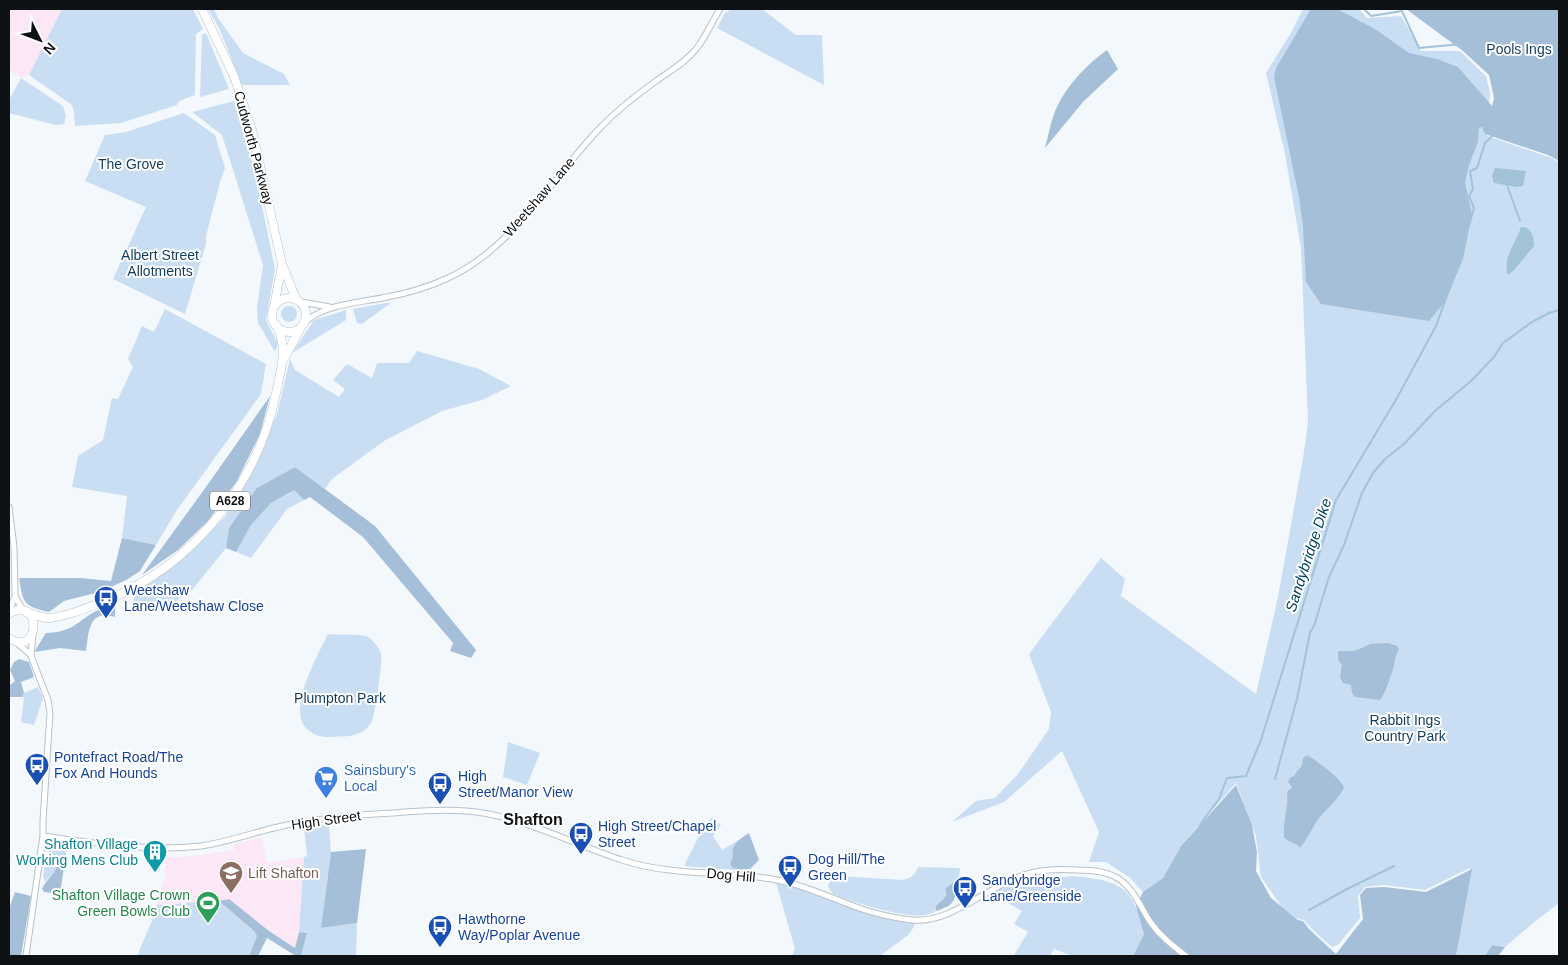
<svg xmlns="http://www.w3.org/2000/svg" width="1568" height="965" font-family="Arial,sans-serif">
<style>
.education{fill:#fbe7f6}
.green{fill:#c9def2}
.forest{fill:#a5bfd8}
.water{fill:#a2c3d7}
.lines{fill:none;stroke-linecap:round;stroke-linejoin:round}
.stream{stroke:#a2c3d7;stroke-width:2}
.minor-casing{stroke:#b9c1c8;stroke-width:7}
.highway-casing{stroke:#b9c1c8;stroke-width:9}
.minor{stroke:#fff;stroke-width:5}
.highway{stroke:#fff;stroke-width:8}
.labels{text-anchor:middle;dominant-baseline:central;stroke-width:4;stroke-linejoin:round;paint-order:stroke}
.shield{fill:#fff;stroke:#57595a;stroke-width:1}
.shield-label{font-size:12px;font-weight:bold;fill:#0f1214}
.park-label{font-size:14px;fill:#123c5e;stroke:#fff}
.street-label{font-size:14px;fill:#0f1214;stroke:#fff}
.transit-label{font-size:14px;fill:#164399;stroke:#fff;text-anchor:start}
.shop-label{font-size:14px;fill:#366cbe;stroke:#fff;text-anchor:start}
.culture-label{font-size:14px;fill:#0d838f;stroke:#fff;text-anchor:end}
.education-label{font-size:14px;fill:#785e54;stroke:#fff;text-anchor:start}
.leisure-label{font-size:14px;fill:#27864d;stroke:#fff;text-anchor:end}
.water-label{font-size:15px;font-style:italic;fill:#01425e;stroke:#fff}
.quarter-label{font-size:16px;font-weight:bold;fill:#0f1214;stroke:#fff}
</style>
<rect width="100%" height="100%" fill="#f3f8fd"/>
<path class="education" d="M9,9H62L29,75L21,78L9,70Z
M262,837L267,863L304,857L301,914L296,948L269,931L229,899L219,901L157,905L162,883L167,880L165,875L166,858L195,856L234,850V844Z"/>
<path class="green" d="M62,9H193L203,29L196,34L195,95L179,101L177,105L121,123L75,126L74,112L72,105L29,75Z
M208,9H214L218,18L243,53L284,74L290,85H242L219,28Z
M732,9H762L796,35H822L824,85L717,28L725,13Z
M1303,9H1359L1367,18L1401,16L1421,51H1460L1486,76L1490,92L1487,136L1549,157L1559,162V903L1533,923L1505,947L1492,945L1485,956H1456L1470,868L1425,890L1384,885L1365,887L1358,896L1360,918L1338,945L1332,947L1316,933L1304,920L1296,918L1281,906L1261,877L1256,836L1236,783L1181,846L1163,878L1143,892L1129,877L1106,862H1089L1099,832L1062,751L1004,802L952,822L976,801L995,798L1018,774L1049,729L1051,712L1029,654L1101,558L1125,579L1121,596L1256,694L1278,597L1304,452L1308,421L1301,248L1285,154L1266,73L1291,33Z
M206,33L229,89L200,97L202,35Z
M21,78L63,106L66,116L64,124L56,125L9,113V100Z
M234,101L255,172L275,269L266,320L278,344L275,352L258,323L257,308L263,265L222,135L192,112Z
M184,113L215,135L225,168L220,182L206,236V244L185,314L113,279L146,207L85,181L105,135L126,132Z
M392,302L362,324L357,323L353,309Z
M281 314a8 8 0 1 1 16 0a8 8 0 1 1-16 0Z
M165,309L266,364L261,394L177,510L156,545L122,538L127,496L72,487L78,456L103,440L112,398L118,399L133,367L128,359L142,326L154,332Z
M346,310V320L292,353L314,320Z
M417,351L479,369L511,386L482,400L442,411L384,441L332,479L325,489L295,467L258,488L229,528L226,548L192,590L183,593L170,611L132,604L137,591L182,559L225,517L254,468L277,414L290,359L295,370L339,397L345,389L333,380L347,364L372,378L377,363H409Z
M294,490L304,500L287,509L251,558L236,552L251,525L271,503Z
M328,634C336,635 361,634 366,636C372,638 379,648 381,653C383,660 375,715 372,721C371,724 367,728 365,730C355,738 340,736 328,737C320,737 313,735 307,729C286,710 318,655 328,634Z
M38,687L43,698L34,725L21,722L24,698L22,697L24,693Z
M508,742L540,753L527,785L503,777Z
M711,818L721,825L713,836L722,850L739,840L733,846L734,859L732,867L736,870L684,866L698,838Z
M329,824L331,852L321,928L357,923L356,956H301L307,933L299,932L304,857L307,856L304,827Z
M52,846L67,847L66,854H64L61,856L54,872L45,882L43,876L49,849Z
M918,867L960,868L958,884L954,882L947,892L944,899L936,906V911C933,912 929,915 925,915C908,919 850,902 834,894C830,892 829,889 828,885L832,879L840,876L902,880C911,878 915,876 918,867Z
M1072,876C1097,879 1125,879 1136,907C1140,916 1142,925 1144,934L1133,956H1072L1054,949L1050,956H1016L1014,955L1028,932L1014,924L1022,911L989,893L1004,885L1037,880Z
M775,879L863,909L915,920L914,927L908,935L880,956H792L795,949Z
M219,901L253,930L257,936L249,956H137L156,911L157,905Z"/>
<path class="forest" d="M1311,9H1337L1375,29L1409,53L1437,59L1458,67L1492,106L1494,98L1489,75L1463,51L1406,9H1559V161L1548,155L1485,134L1482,127L1479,128L1478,142L1469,165L1465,183L1472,214L1463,259L1445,302L1429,321L1321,304L1306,282L1303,227L1299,197L1274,77L1276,68Z
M1107,50L1118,69L1083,102L1045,148C1048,137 1050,125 1054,114C1064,88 1085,66 1107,50Z
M270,396L260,434L237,481L208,521L178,550L142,575L206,487Z
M295,467L375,526L476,650L471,658L450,651L453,643L363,537L310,497L304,500L294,490L271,503L251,525L236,552L226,548L229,528L257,488Z
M122,538L156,545L140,571L128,579L103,591L64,601L49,612C23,606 23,603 19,578H80L111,581Z
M115,604V617C88,609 89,632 86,651L60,648L35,652L36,649L46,633C73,632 75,623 96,611C102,608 109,606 115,604Z
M1387,643L1397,646L1399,650C1395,656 1395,659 1394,666C1392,672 1385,695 1380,700L1355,697L1352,693L1351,685L1343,683L1340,677L1342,665L1338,660V651H1354L1371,644Z
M19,659L29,662L34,677L21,682L24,693L22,697H9V686L15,681L10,670L14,662Z
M1307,755C1317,761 1339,777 1344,787C1339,800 1325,809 1317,821C1311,830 1307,840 1300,848C1297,843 1289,842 1284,838C1283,827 1286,814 1287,803C1288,798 1286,796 1288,790L1291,789L1292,787L1288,782L1290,778L1295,775L1297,771L1302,766L1303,758Z
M1236,785L1252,825L1257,852L1256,871L1271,898L1298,920L1303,921L1309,929L1336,954L1363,919L1360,895L1366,888L1384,887L1426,892L1472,869L1456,956H1133L1144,934L1136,906L1143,892L1163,878L1181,846Z
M749,833L759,860L750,869C743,869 734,872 730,864C734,858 732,854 733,848C735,841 743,837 749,833Z
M366,849L357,923L321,928L331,852Z
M64,854H66L60,894L44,892L42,889C45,882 50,878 54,872C58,866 58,858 64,854Z
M954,882L958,884C954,902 955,905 936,911V906C941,900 949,898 945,889Z
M15,892L31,896L21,956H9V909Z
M229,899L269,931L295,948L299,932L307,933L301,956H296L267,938L258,956H249L257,936L253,930L219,901Z
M1492,945L1505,947L1498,956H1485Z"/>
<path class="water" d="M1495,168L1526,171L1523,186L1517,187L1494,183L1492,176Z
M1521,227C1532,227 1534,237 1534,246L1513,271L1508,275C1502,257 1516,244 1521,227Z"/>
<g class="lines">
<path class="stream" d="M1507,185L1520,221
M1275,779L1297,699L1310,632L1314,626L1329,577L1344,545L1362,493L1373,473L1385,459L1404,444L1435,411L1471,381L1494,357L1503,343L1532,322L1549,313L1559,310
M1309,910L1347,889L1394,866
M1162,915L1173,871L1204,819L1219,799L1227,778L1246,776L1261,740L1336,500L1397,398L1436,326L1457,268L1474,208L1469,196L1473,189L1470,171L1477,168L1485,143L1494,134L1492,127L1505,119L1498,76L1462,44L1419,48L1402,11L1371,16L1364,9
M1137,956L1146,938"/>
<defs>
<path id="minor" d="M301,302L330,307
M305,322C328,303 359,303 387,297C408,293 429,287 448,278C512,249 551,180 598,130C615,112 635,96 656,81C670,71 686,62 697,48C706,36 712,22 720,9
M9,507L14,547L15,596L20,605L24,611
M9,612L15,596
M17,643L31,655
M43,836C95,843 148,852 201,846C227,842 252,833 278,827C315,818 354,815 393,813C416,811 442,809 466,811C521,815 569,843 622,860C670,876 722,871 772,879C802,884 831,898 859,908C876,914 895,918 912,920C949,924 985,889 1018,877C1037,869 1058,869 1078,870C1092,870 1107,871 1119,879C1134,889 1141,908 1151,923C1161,937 1173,946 1186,956
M26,956L43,836V821L50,713L48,700L31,656L33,634"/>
<path id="highway" d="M202,9L234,76L252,130L282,264L296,299
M272 315a17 17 0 1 1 34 0a17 17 0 1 1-34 0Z
M274,306L282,266
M284,359L301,327
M27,613C34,614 42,618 49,618C69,616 89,607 107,600C194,564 258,484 276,393C281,369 288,349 277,326
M9,614C42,593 41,659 9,638"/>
</defs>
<use href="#minor" class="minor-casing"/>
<use href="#highway" class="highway-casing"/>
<use href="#minor" class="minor"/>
<use href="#highway" class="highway"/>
</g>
<defs>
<symbol id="bus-pin" viewBox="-11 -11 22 30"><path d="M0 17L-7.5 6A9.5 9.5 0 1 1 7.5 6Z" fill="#1a4fb4" stroke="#fff"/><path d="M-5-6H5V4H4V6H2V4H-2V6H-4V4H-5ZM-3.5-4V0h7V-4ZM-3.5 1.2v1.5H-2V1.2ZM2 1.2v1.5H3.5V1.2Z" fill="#fff"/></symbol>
<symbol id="supermarket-pin" viewBox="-11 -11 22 30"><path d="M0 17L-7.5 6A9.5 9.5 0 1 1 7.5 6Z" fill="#3f7fe0" stroke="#fff"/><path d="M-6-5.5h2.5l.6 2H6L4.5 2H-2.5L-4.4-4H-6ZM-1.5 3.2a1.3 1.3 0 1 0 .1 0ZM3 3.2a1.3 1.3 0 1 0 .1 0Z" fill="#fff"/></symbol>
<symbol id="building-pin" viewBox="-11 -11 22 30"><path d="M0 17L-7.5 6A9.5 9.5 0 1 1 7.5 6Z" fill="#0f9aa8" stroke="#fff"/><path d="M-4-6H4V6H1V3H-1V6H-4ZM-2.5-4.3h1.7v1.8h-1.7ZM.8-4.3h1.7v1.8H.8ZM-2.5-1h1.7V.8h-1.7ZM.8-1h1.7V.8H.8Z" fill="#fff"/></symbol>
<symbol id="school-pin" viewBox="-11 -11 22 30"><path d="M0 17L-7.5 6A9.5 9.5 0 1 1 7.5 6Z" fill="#8d6e63" stroke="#fff"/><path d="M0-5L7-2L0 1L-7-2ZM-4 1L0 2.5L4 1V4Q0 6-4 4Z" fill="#fff"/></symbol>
<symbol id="stadium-pin" viewBox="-11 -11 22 30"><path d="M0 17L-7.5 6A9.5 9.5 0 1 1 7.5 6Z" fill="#2e9e5b" stroke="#fff"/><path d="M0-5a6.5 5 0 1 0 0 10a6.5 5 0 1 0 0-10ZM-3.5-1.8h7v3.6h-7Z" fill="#fff"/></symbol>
</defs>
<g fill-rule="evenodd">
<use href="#bus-pin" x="92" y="584" width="28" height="38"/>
<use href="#bus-pin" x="23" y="751" width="28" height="38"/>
<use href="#supermarket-pin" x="312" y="764" width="28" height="38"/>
<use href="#bus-pin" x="426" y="770" width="28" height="38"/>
<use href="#bus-pin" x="567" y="820" width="28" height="38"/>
<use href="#building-pin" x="141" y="838" width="28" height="38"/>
<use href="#bus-pin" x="776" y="853" width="28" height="38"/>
<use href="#school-pin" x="217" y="859" width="28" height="38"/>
<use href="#bus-pin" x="951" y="874" width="28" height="38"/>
<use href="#stadium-pin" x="194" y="889" width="28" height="38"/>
<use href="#bus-pin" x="426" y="913" width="28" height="38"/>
</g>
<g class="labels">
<rect class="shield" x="210" y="491.5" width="40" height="19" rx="4"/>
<g class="shield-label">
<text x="230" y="501">A628</text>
</g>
<g class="park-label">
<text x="1519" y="49">Pools Ings</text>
<text x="131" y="164">The Grove</text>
<text x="160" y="255">Albert Street<tspan x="160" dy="16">Allotments</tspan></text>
<text x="340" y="698">Plumpton Park</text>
<text x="1405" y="720">Rabbit Ings<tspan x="1405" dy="16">Country Park</tspan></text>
</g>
<g class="street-label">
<text transform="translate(254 148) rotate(75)">Cudworth Parkway</text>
<text transform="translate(539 197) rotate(-49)">Weetshaw Lane</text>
<text transform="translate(326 820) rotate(-8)">High Street</text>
<text transform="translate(731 875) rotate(5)">Dog Hill</text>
</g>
<g class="transit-label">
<text x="124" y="590">Weetshaw<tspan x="124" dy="16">Lane/Weetshaw Close</tspan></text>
<text x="54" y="757">Pontefract Road/The<tspan x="54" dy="16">Fox And Hounds</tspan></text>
<text x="458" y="776">High<tspan x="458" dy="16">Street/Manor View</tspan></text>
<text x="598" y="826">High Street/Chapel<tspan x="598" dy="16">Street</tspan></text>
<text x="808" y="859">Dog Hill/The<tspan x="808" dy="16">Green</tspan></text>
<text x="982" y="880">Sandybridge<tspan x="982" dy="16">Lane/Greenside</tspan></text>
<text x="458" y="919">Hawthorne<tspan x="458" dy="16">Way/Poplar Avenue</tspan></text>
</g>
<g class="shop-label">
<text x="344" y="770">Sainsbury's<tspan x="344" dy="16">Local</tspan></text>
</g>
<g class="culture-label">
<text x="138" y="844">Shafton Village<tspan x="138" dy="16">Working Mens Club</tspan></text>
</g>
<g class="education-label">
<text x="248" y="873">Lift Shafton</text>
</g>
<g class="leisure-label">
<text x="190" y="895">Shafton Village Crown<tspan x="190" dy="16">Green Bowls Club</tspan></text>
</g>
<g class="water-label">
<text transform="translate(1308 555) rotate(-72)">Sandybridge Dike</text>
</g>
<g class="quarter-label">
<text x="533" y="819">Shafton</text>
</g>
</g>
<rect width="1568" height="965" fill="none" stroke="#0f1214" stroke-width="20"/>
<g transform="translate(40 40) rotate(132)" stroke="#ffffff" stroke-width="4" paint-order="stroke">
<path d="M0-4L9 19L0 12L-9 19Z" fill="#0f1214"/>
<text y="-8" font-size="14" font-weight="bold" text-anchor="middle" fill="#0f1214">N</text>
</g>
</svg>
